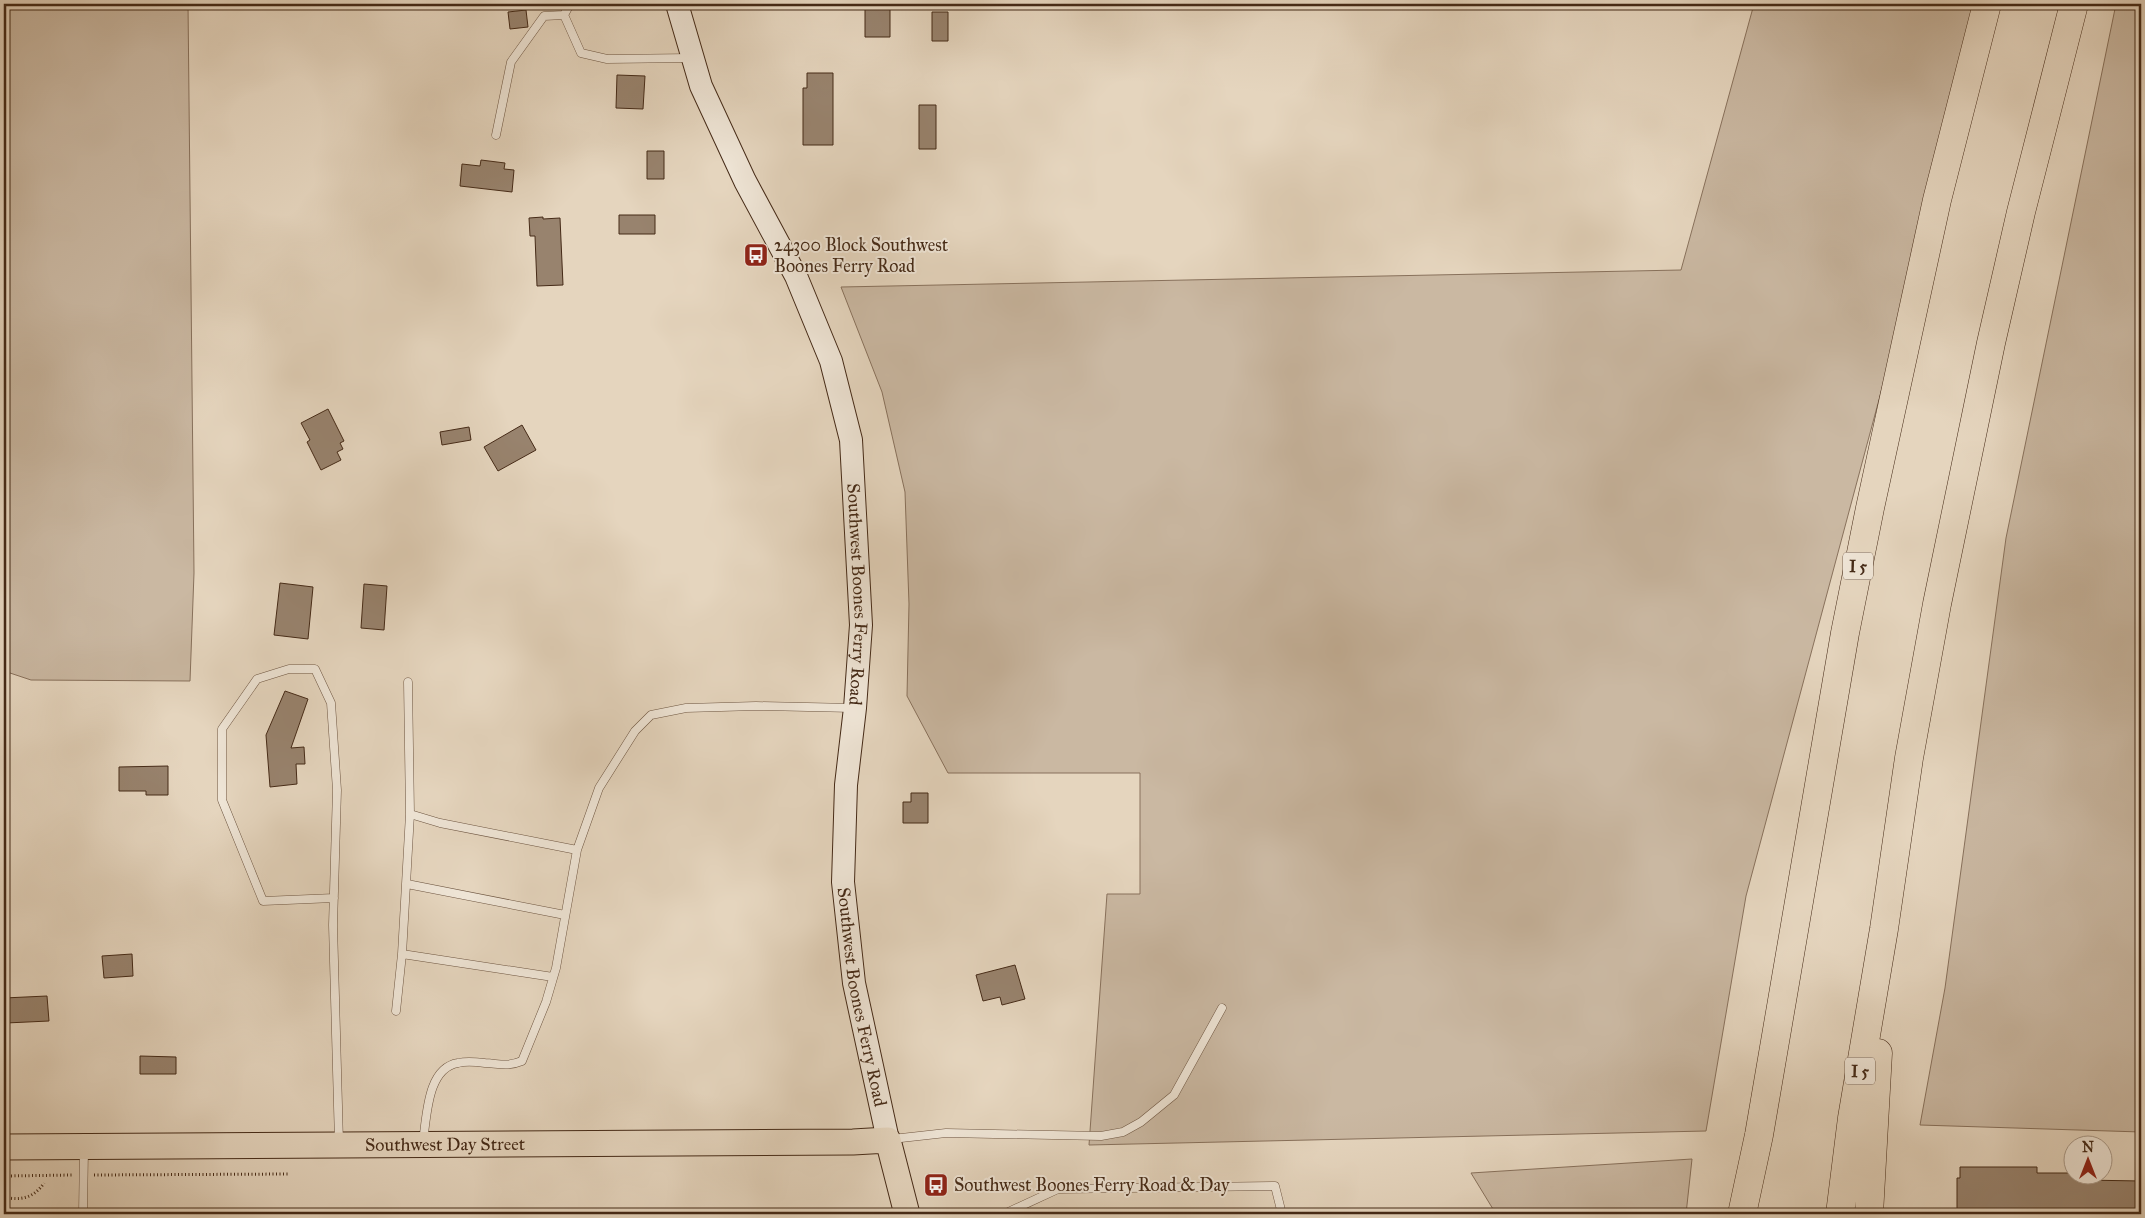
<svg xmlns="http://www.w3.org/2000/svg" width="2145" height="1218" font-family="'IM FELL Great Primer',serif">
<style>
.green{fill:#cab8a2;stroke:#88715c}
.building{fill:#98836e;stroke:#452a17}
.lines{fill:none;stroke-linecap:round;stroke-linejoin:round}
.lane-casing{stroke:#6d5541;stroke-width:9}
.secondary-casing{stroke:#452a17;stroke-width:24}
.primary-casing{stroke:#452a17;stroke-width:27}
.highway-casing{stroke:#452a17;stroke-width:29}
.path{stroke:#452a17;stroke-width:3;stroke-dasharray:1 2.5;stroke-linecap:butt}
.lane{stroke:#eee4d5;stroke-width:8}
.secondary{stroke:#eee4d5;stroke-width:22}
.primary{stroke:#e5d5be;stroke-width:25}
.highway{stroke:#e5d5be;stroke-width:28}
.labels{text-anchor:middle;dominant-baseline:central;stroke-width:4;stroke-linejoin:round;paint-order:stroke}
.shield{fill:#eee4d5;stroke:#786250;stroke-width:1}
.shield-label{font-size:16px;font-weight:bold;fill:#452a17}
.poi-label{font-size:18px;fill:#452a17;stroke:#eee4d5;text-anchor:start}
.street-label{font-size:18px;fill:#452a17;stroke:#eee4d5}
</style>
<rect width="100%" height="100%" fill="#e5d5be"/>
<filter id="stains"><feTurbulence type="fractalNoise" baseFrequency=".004" numOctaves="4"/><feColorMatrix values="0 0 0 0 .2 0 0 0 0 .09 0 0 0 0 .02 0 0 0 .5 -.17"/></filter>
<radialGradient id="worn" r=".72"><stop offset=".6" stop-color="#630" stop-opacity="0"/><stop offset="1" stop-color="#630" stop-opacity=".3"/></radialGradient>
<path class="green" d="M4,4H188L194,573L190,681L31,680L4,671Z
M1754,4H1985L1746,896L1706,1131L1089,1145L1107,894H1140V773H948L907,696L909,604L905,492L882,392L841,287L1681,270Z
M2116,4H2141V1132L1920,1125L1945,988L2006,538Z
M1692,1159L1686,1214H1496L1471,1173Z"/>
<path class="building" d="M865,4H890V37H865Z
M526,10L528,27L510,29L508,12Z
M932,12H948V41H932Z
M807,73H833V145H803V88H807Z
M617,75L645,76L643,109L616,108Z
M919,105H936V149H919Z
M647,151H664V179H647Z
M481,160L505,163L504,169L514,170L512,192L460,186L462,164L480,166Z
M619,215H655V234H619Z
M543,217V219L560,218L563,285L537,286L535,236H530L529,218Z
M328,409L344,441L340,443L343,449L337,452L341,460L321,470L307,442L310,440L301,423Z
M522,425L536,450L498,471L484,447Z
M469,427L471,440L442,445L440,432Z
M280,583L313,587L308,639L274,635Z
M364,584L387,586L384,630L361,628Z
M285,691L308,699L291,748L304,747L305,764H296L297,784L270,787L266,735Z
M168,766V795H146V791H119V767Z
M911,793H928V823H903V802H911Z
M132,954L133,976L104,978L102,956Z
M1015,965L1025,999L1002,1005L1000,997L983,1001L976,975Z
M47,996L49,1021L6,1023L4,998Z
M140,1056L176,1057V1074H140Z
M1960,1167H2037V1173H2072V1176H2083V1180L2141,1181V1214H1957V1178H1960Z"/>
<g class="lines">
<defs>
<path id="lane" d="M570,4L564,15L581,53L607,59L691,58
M496,135L511,62L544,16L564,15
M408,682L410,814L440,823L577,850
M410,814L402,954L553,977
M407,884L565,915
M334,898L263,901L222,800V729L257,679L289,669H315L331,703L337,790L333,925L339,1142
M396,1011L402,954
M892,1139L946,1133L1101,1136L1123,1132L1141,1122L1174,1095L1222,1008
M423,1141C427,1116 427,1068 458,1063C466,1061 477,1062 485,1063C501,1064 507,1067 522,1061L546,1002L556,968L577,850L599,788L635,731L651,715L686,708L756,706L853,708
M83,1214L84,1149
M1004,1214L1058,1189L1275,1186L1282,1214"/>
<g id="secondary">
<path id="s1" d="M677,4L701,86L745,181L796,276L831,361L851,440L861,625L855,708L846,785L843,882L854,983L888,1140"/>
</g>
<g id="primary">
<path id="s2" d="M4,1147L853,1142L888,1140L907,1214"/>
</g>
<path id="highway" d="M1742,1214L1759,1135L1845,633L1870,508L1937,200L1987,4
M1840,1214L1852,1118L1884,929L1909,758L1937,604L1991,343L2021,212L2074,4
M1869,1214L1878,1053"/>
</defs>
<use href="#lane" class="lane-casing"/>
<use href="#secondary" class="secondary-casing"/>
<use href="#primary" class="primary-casing"/>
<use href="#highway" class="highway-casing"/>
<path class="path" d="M94,1175L290,1174
M4,1176L73,1175
M4,1197C20,1201 34,1198 44,1183"/>
<use href="#lane" class="lane"/>
<use href="#secondary" class="secondary"/>
<use href="#primary" class="primary"/>
<use href="#highway" class="highway"/>
</g>
<defs>
<symbol id="bus-square" viewBox="-11 -11 22 22"><rect x="-9" y="-9" width="18" height="18" rx="4" fill="#8f2418" stroke="#eee4d5"/><path d="M-5-6H5V4H4V6H2V4H-2V6H-4V4H-5ZM-3.5-4V0h7V-4ZM-3.5 1.2v1.5H-2V1.2ZM2 1.2v1.5H3.5V1.2Z" fill="#fff"/></symbol>
</defs>
<g fill-rule="evenodd">
<use href="#bus-square" x="742" y="241" width="28" height="28"/>
<use href="#bus-square" x="922" y="1171" width="28" height="28"/>
</g>
<g class="labels">
<g class="shield">
<rect x="1843" y="552.5" width="30" height="27" rx="4"/>
<rect x="1845" y="1057.5" width="30" height="27" rx="4"/>
</g>
<g class="shield-label">
<text x="1858" y="566">I 5</text>
<text x="1860" y="1071">I 5</text>
</g>
<g class="poi-label">
<text x="774" y="245">24300 Block Southwest<tspan x="774" dy="21">Boones Ferry Road</tspan></text>
<text x="954" y="1185">Southwest Boones Ferry Road &amp; Day</text>
</g>
<g class="street-label">
<text stroke="none"><textPath href="#s1" startOffset="626">Southwest Boones Ferry Road</textPath></text>
<text stroke="none"><textPath href="#s1" startOffset="1031">Southwest Boones Ferry Road</textPath></text>
<text stroke="none"><textPath href="#s2" startOffset="441">Southwest Day Street</textPath></text>
</g>
</g>
<rect width="2145" height="1218" fill="none" stroke="#e5d5be" stroke-width="20"/>
<rect x="5" y="5" width="2135" height="1208" fill="none" stroke="#452a17" stroke-width="2.5"/>
<rect x="10" y="10" width="2125" height="1198" fill="none" stroke="#452a17"/>
<g transform="translate(2088 1160)"><circle r="24" fill="#eee4d5" stroke="#aa9a89"/>
<path d="M0-4L9 19L0 12L-9 19Z" fill="#8f2418"/>
<text y="-8" font-size="14" font-weight="bold" text-anchor="middle" fill="#452a17">N</text>
</g>
<rect width="100%" height="100%" filter="url(#stains)"/>
<rect width="100%" height="100%" fill="url(#worn)"/>
</svg>
